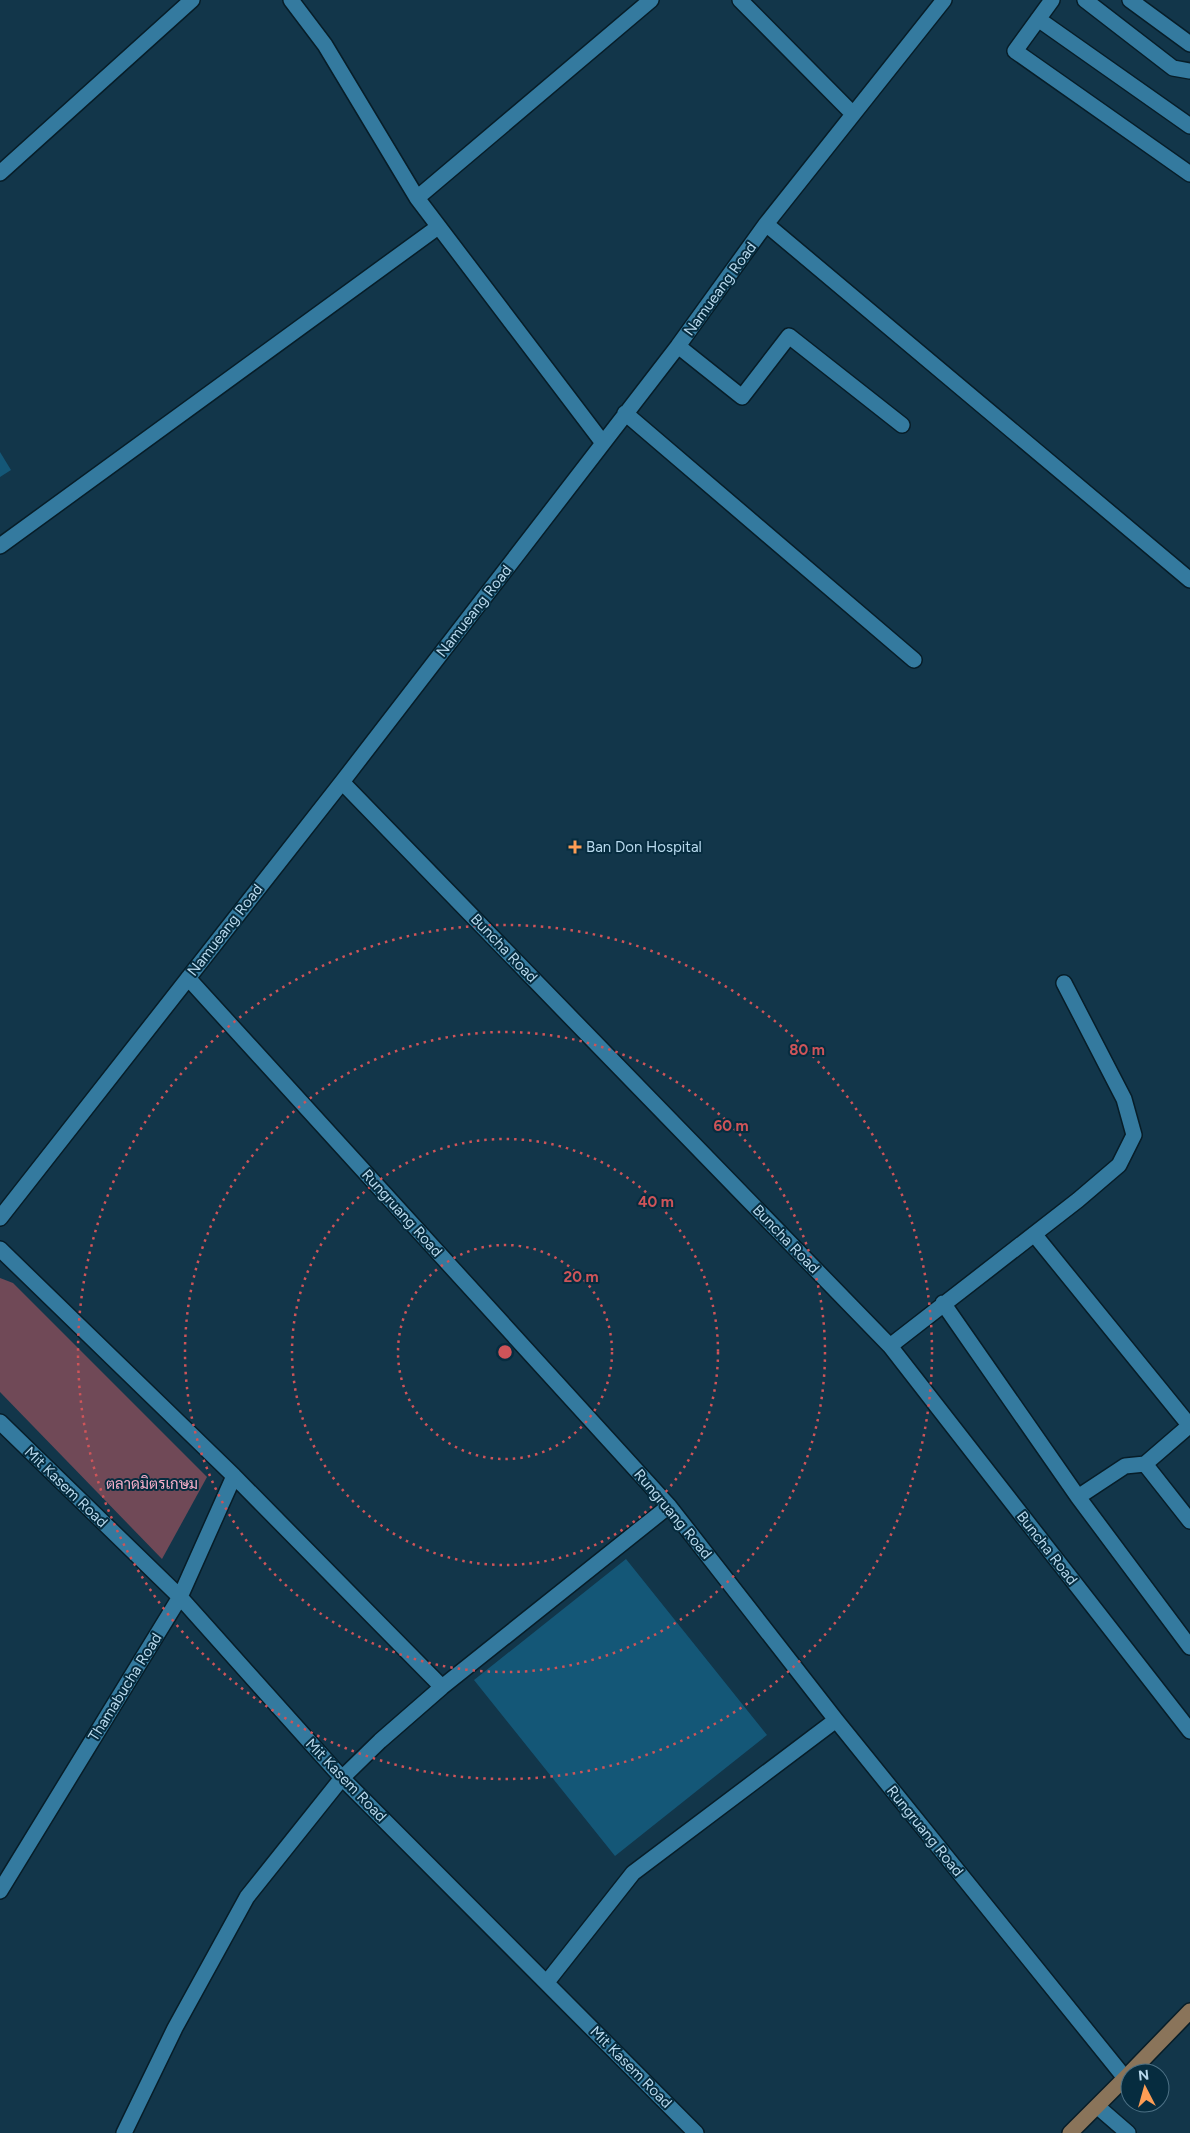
<svg xmlns="http://www.w3.org/2000/svg" width="1190" height="2133" font-family="Figtree,Sarabun,sans-serif">
<style>
.park{fill:#704957}
.building{fill:#145777}
.lines{fill:none;stroke-linecap:round;stroke-linejoin:round}
.minor-casing{stroke:#071d28;stroke-width:18}
.major-casing{stroke:#071d28;stroke-width:18}
.minor{stroke:#347a9f;stroke-width:15}
.major{stroke:#8a745a;stroke-width:15}
.ring{fill:none;stroke:#ce5459;stroke-width:2.5;stroke-dasharray:2.5 5}
.poi-dot{fill:#fd9d55;stroke:#062c3f;stroke-width:2}
.labels{text-anchor:middle;dominant-baseline:central;stroke-width:4;stroke-linejoin:round;paint-order:stroke}
.street-label{font-size:15px;fill:#b8d9ed;stroke:#062c3f}
.poi-label{font-size:15px;fill:#b8d9ed;stroke:#062c3f;text-anchor:start}
.park-label{font-size:15px;fill:#f6aec9;stroke:#062c3f}
.centre{fill:#ce5459;stroke:#062c3f;stroke-width:2.5}
.ring-label{font-size:15px;text-anchor:middle;font-weight:bold;fill:#ce5459;stroke:#062c3f;stroke-width:4;stroke-linejoin:round;paint-order:stroke}
</style>
<rect width="100%" height="100%" fill="#12364a"/>
<path class="park" d="M0,1278L13,1283L207,1477L162,1559L0,1392Z"/>
<path class="building" d="M0,452L11,470L0,477Z
M626,1559L767,1735L615,1856L474,1680Z"/>
<g class="lines">
<defs>
<path id="minor" d="M291,0L325,45L417,198L603,443
M740,0L853,114
M1052,0L1015,51L1190,174
M1085,0L1173,68L1190,71
M1130,0L1190,44
M1038,19L1190,126
M0,173L192,0
M417,198L651,0
M766,224L1190,580
M678,346L742,397L789,336L902,425
M625,413L914,660
M0,546L438,227
M342,782L890,1346L1190,1731
M188,978L669,1506L836,1720L1125,2078
M0,1218L342,782L678,346L766,224L944,0
M1034,1234L1190,1426
M0,1249L234,1476L442,1687
M943,1303L1078,1497L1190,1647
M890,1346L1078,1200L1119,1165L1134,1135L1124,1099L1064,983
M0,1422L180,1597L342,1778L696,2133
M1145,1464L1190,1521
M1078,1497L1125,1466L1145,1464L1189,1426
M0,1891L180,1597L234,1476
M547,1982L633,1873L836,1720
M1098,2107L1128,2133
M124,2133L175,2028L247,1897L342,1778L380,1741L442,1687L669,1506"/>
<path id="major" d="M1130,2073L1190,2011
M1070,2133L1130,2073"/>
</defs>
<use href="#minor" class="minor-casing"/>
<use href="#major" class="major-casing"/>
<use href="#minor" class="minor"/>
<use href="#major" class="major"/>
</g>
<g class="ring">
<circle cx="505" cy="1352" r="107"/>
<circle cx="505" cy="1352" r="213"/>
<circle cx="505" cy="1352" r="320"/>
<circle cx="505" cy="1352" r="427"/>
</g>
<path class="poi-dot" d="M572.5 839.5h5v5h5v5h-5v5h-5v-5h-5v-5h5z"/>
<g class="labels">
<g class="street-label">
<text transform="translate(720 289) rotate(-54)">Namueang Road</text>
<text transform="translate(474 611) rotate(-52)">Namueang Road</text>
<text transform="translate(225 930) rotate(-52)">Namueang Road</text>
<text transform="translate(504 948) rotate(46)">Buncha Road</text>
<text transform="translate(402 1213) rotate(48)">Rungruang Road</text>
<text transform="translate(786 1239) rotate(46)">Buncha Road</text>
<text transform="translate(66 1487) rotate(44)">Mit Kasem Road</text>
<text transform="translate(673 1514) rotate(50)">Rungruang Road</text>
<text transform="translate(1047 1548) rotate(52)">Buncha Road</text>
<text transform="translate(125 1687) rotate(-58)">Thamabucha Road</text>
<text transform="translate(346 1780) rotate(46)">Mit Kasem Road</text>
<text transform="translate(925 1831) rotate(51)">Rungruang Road</text>
<text transform="translate(631 2067) rotate(45)">Mit Kasem Road</text>
</g>
<g class="poi-label">
<text x="586" y="847">Ban Don Hospital</text>
</g>
<g class="park-label">
<text x="152" y="1484">ตลาดมิตรเกษม</text>
</g>
</g>
<circle cx="505" cy="1352" r="8" class="centre"/>
<g class="ring-label">
<text x="807" y="1055">80 m</text>
<text x="731" y="1131">60 m</text>
<text x="656" y="1207">40 m</text>
<text x="581" y="1282">20 m</text>
</g>
<g transform="translate(1145 2088) rotate(354)"><circle r="24" fill="#062c3f" stroke="#4d7185"/>
<path d="M0-4L9 19L0 12L-9 19Z" fill="#fd9d55"/>
<text y="-8" font-size="14" font-weight="bold" text-anchor="middle" fill="#b8d9ed">N</text>
</g>
</svg>
